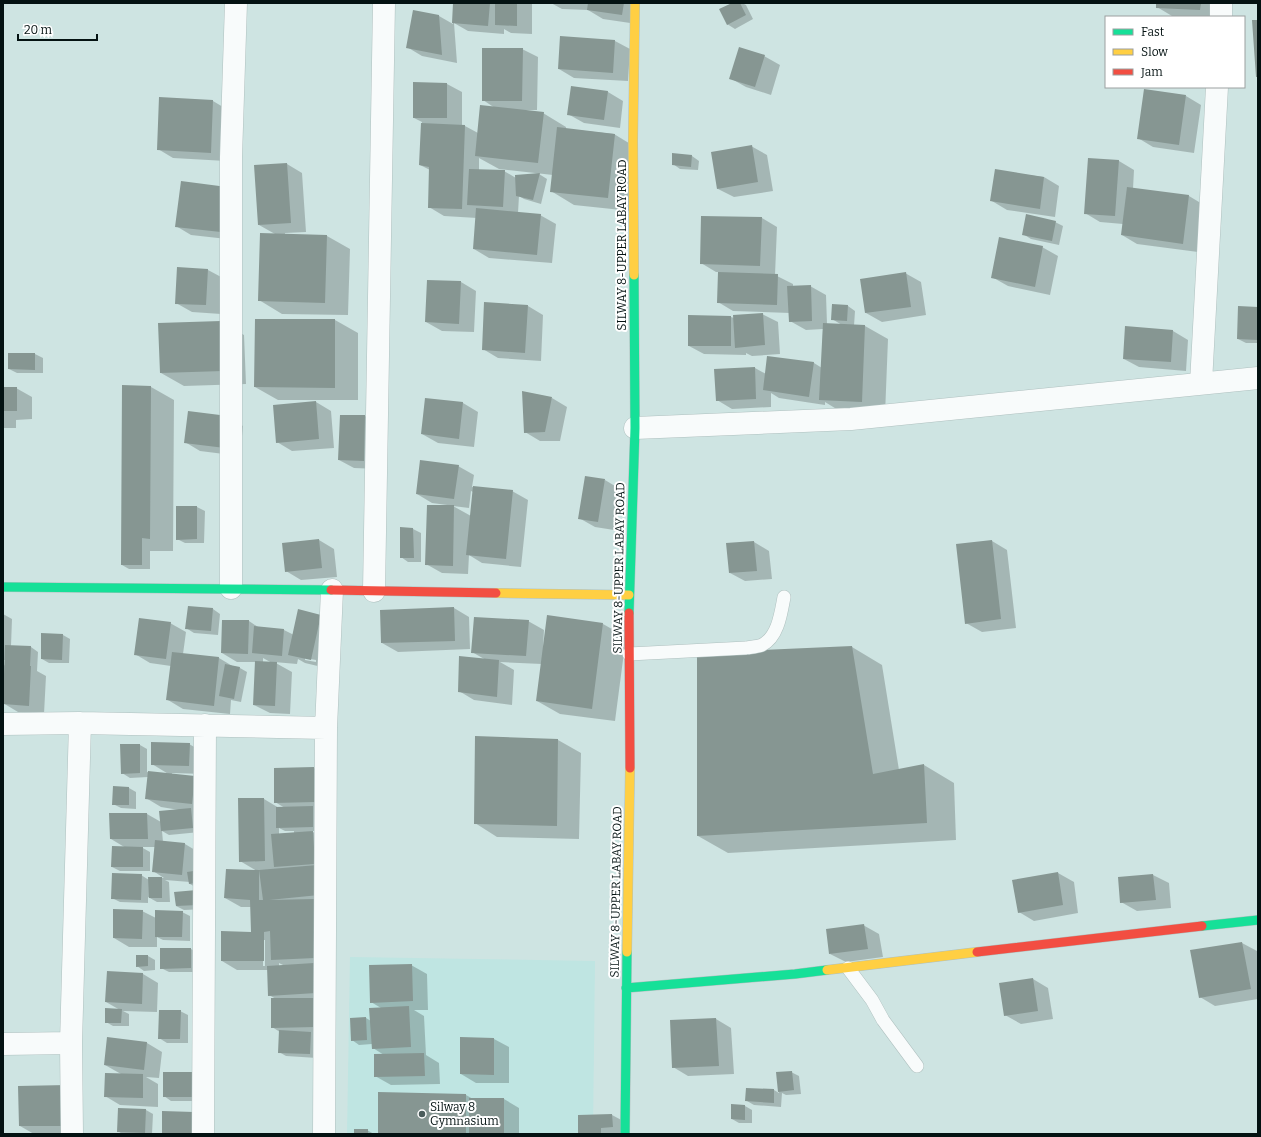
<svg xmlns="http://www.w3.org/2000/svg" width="1261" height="1137" font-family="Bitter,serif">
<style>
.built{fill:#bfe5e2}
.shadow{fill:#0003;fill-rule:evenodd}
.building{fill:#869692;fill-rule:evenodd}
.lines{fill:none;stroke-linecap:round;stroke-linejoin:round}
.lane-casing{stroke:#afc0bf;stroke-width:14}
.street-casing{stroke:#afc0bf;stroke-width:23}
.fast-casing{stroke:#afc0bf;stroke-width:10}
.slow-casing{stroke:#afc0bf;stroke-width:10}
.jam-casing{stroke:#afc0bf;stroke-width:10}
.lane{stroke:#f8fbfb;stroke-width:13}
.street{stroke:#f8fbfb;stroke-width:22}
.fast{stroke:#16e098;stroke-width:9}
.slow{stroke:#ffcf43;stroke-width:9}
.jam{stroke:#f24e42;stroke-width:9}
.poi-dot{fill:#4b5c5b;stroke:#fff;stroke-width:1.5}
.labels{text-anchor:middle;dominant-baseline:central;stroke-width:4;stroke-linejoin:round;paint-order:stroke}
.street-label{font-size:12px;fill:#041212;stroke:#fff}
.poi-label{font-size:12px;fill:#041212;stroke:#fff;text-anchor:start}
</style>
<rect width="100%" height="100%" fill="#cee4e2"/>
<path class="built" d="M350,957L595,961L593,1134H347Z"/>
<path class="shadow" d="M454,3H532V34L511,33L504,29V34L468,31L454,23L457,63L422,56L407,47L439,16L453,24Z
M551,3H640L637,24L603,19L588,10L562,9Z
M734,3H742L746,5L753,19L735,29L727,24Z
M1157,3H1217L1215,17L1172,16L1157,7Z
M615,41L630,49L628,81L574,78L559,69Z
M522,49L538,57L537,110H524V111L543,113L566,127V129L614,134L637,148L631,211L574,205L551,191L553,175L499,169L479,158V170L504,171L516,178L539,174L547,179L541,204L524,199L519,196L518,213L540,215L556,224L552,263L489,258L474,249L477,218L444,216L429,207L430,170L420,165L422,122L414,118V83L447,84L462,92V126H465L478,133L495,108L483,100Z
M764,56L780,65L771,95L746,87L730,78Z
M572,87L608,92L623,101L620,128L584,123L568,114Z
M1186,96L1201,105L1194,153L1153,147L1138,138Z
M213,101L228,110L226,161L173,158L158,149Z
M751,146L767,155L773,191L734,197L718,189Z
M692,156L699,161L698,170L680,169L673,164Z
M1089,159L1119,161L1134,170L1133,189L1189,196L1204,205L1198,252L1137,244L1122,235L1123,224L1100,222L1085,213Z
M287,164L302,173L306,232L285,233V235L327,236L350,249L348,315L282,314L259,300L275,234L259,225Z
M996,171L1044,177L1059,186L1055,217L1007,210L992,201Z
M182,182L236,240L191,235L176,226Z
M762,218L777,227L775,275L793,284V287L810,286L826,295L827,324L842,325L832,319L848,306L855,311L854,326H865L888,339L885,415L843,413L825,402V405L779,398L771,393V407L732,409L717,400L755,368L766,374L768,357L814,363L822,368L823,329L806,330L790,321V313L733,311L718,302L719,272H716L701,263Z
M1055,222L1063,226L1059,245L1031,239L1023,234Z
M1042,247L1058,256L1050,295L1008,286L992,277Z
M178,268L208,270L223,278L221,314L192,312L176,303Z
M905,273L921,282L926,315L882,322L866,313L861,280Z
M461,282L476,291L474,332L442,331L426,322Z
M528,306L543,315L541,361L498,358L483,349Z
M1258,308V343H1246L1238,339Z
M762,314L778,322L780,354L752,356L746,353V355L704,354L689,346L731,317L734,318Z
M256,320H335L358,333V400H278L255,387Z
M221,322L244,335L246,384L184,386L161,373Z
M1126,327L1173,331L1188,340L1186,371L1139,367L1124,359Z
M9,354H35L43,358V373H17L9,369Z
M151,387L174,400L173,551H150V569H129L122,565Z
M3,388H16L32,397V419L16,420V428H3Z
M552,398L567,407L560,441H540L525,432Z
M426,399L463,403L478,412L474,447L438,443L422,434Z
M316,402L331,411L334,448L292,451L277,442Z
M341,416H365L380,425L379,469L354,468L339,460Z
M228,417L243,426L240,456L200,451L185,442Z
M458,466L474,475L472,487L512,491L528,500L521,567L482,563L469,555L468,574L442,573L426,564L447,505L432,503L417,494ZM471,491L473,492L471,516L453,506L469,508Z
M605,480L620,489L614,530L595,527L579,518Z
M177,507H197L205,511L204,543H185L177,539Z
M401,528L413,529L421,533V562H408L401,557Z
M319,540L334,549L337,577L301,580L286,571Z
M992,541L1007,550L1016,628L982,632L966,623Z
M754,542L769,551L772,579L745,581L730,573Z
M454,608L469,617L470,649L398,652L382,643Z
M213,609L220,614L218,635L194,633L186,628Z
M3,614L12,619L11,646L31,647L38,652L37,671L46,676L44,714L18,712L3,703V665L9,666L5,660H3Z
M320,616L326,668L305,663L298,659L297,664L274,662L292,672L290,714L270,713L254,705L256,662H237L222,653L249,621L258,627L284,630L294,635ZM263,658L272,663H263ZM305,658L316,660V662L305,660Z
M528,621L544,630L543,647L603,624L626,637L615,721L560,714L537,701L542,664L500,662L514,670L512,705L474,700L459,691L486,660L472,652Z
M170,623L186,632L183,654L219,658L234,667L240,668L247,672L241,702L231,700L230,714L183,709L168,700L171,666L150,663L135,654Z
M63,635L70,639L69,663H49L42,659Z
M852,647L882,665L899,770L924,765L954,783L956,840L728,853L698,836Z
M476,737L558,740L581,753L579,839L497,837L475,823Z
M189,744L205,753L204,774L172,773V775L195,777L207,812L193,810L198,813L200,832L169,835L162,831L163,842L185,844L200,853L197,888L190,884V882L165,880L169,882L170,902H157L148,897V903L120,902L112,898L141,875L149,880V878H164L153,871L155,847H141L150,852V871H120L112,867L126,848L111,839L110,814H147L161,822L179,810L161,807L146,798L148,777L130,778L122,773L140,745L147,749V772L170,775L152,764Z
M314,768L329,777L320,831H311L328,840L317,1058L286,1056L279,1052L280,1032L272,1027L276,999L269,995L268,970H237L222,961L252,933L251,907H241L225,898L257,871L240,861L264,799L279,808H285L275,802V769ZM279,828L285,831H294V833L279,834ZM263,940H265V966H263ZM279,963L285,966H279Z
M129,788L136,792V809L121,808L113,804Z
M1058,873L1074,882L1078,913L1034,921L1019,912Z
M1153,875L1169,883L1171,908L1137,911L1121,902L1119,878Z
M175,893L205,909L184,910L176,906Z
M142,911L156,918L182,912L190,916V941L163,940L157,937V947H129L114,938Z
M863,925L879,934L883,957L846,962L830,954Z
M1242,943L1257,951L1258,999L1215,1006L1200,997Z
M161,949H191L199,954L198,972H169L161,968Z
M148,956L155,960V970L144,971L137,966Z
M411,965L427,974L428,1010H414L424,1016L426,1055L439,1063L440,1084L391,1085L375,1076L384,1055L373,1048L372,1044L359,1045L352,1040L366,1018L371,1021L381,1008L371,1002Z
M108,972L143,974L158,983L157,1012L123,1011L129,1014V1026H113L106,1022L120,1010L106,1002Z
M1033,979L1048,988L1053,1019L1021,1024L1005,1015Z
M180,1011L188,1015V1043H167L159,1038Z
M716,1019L731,1028L734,1074L688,1076L673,1067L671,1021Z
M108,1038L147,1043L162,1052L159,1078L146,1077L158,1084V1107L120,1105L105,1096L121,1074L105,1065Z
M494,1039L509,1047V1083H476L461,1074Z
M791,1072L799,1076L801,1094L786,1095L782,1093L781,1107L754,1105L747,1101V1089L774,1090L779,1093L777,1073Z
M193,1073L200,1101H171L164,1096Z
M19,1087L83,1134H34L20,1126Z
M379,1093L466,1095L473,1099H504L519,1108V1134H379Z
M745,1106L752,1110V1123H739L732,1119Z
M146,1110L153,1114L152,1134H122L118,1131Z
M612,1115L627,1123L628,1134H579Z
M367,1130L374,1134H355Z"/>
<path class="building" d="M453,3H490L488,26L452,23Z
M495,3H517V26L495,25Z
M588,3H624L622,15L587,10Z
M732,3H740L746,15L727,25L719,9Z
M1156,3H1201L1200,10L1156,8Z
M413,10L439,15L442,55L406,48Z
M1252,20H1258V77H1256Z
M560,36L615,40L613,73L558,69Z
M739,47L765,55L755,87L729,79Z
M482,48H523L522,101H482Z
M413,82L447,83V118H413Z
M571,86L608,91L604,120L567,115Z
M1144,89L1186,95L1179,145L1137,139Z
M159,97L213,100L211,153L157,150Z
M480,105L544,112L538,163L475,156Z
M421,123L465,125L462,209L428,208L429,167L419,165Z
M557,127L615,134L608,198L550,192Z
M752,145L758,182L717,189L711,152Z
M672,153L692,155L691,167L672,165Z
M1088,158L1119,160L1115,216L1084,214Z
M287,163L291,223L258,225L254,165Z
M469,169L505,170L503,207L467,205Z
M995,169L1044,177L1040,209L990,201Z
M540,173L533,200L516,196L515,175Z
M181,181L227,187L221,232L175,227Z
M1127,187L1189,195L1183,244L1121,235Z
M476,208L541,214L537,255L473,249Z
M1026,214L1056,221L1052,241L1022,235Z
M701,216L762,217L760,266L700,264Z
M260,233L327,235L325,303L258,301Z
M999,237L1043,246L1035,287L991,278Z
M177,267L208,269L206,305L175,304Z
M718,272L778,274L777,305L717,303Z
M906,272L911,307L865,313L860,279Z
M427,280L461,281L459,324L425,322Z
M811,285L812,321L789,322L787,286Z
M484,302L528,305L525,353L482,350Z
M832,304L848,305L847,321L831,320Z
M1238,306L1258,307V340L1237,339Z
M763,313L765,345L735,348L733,315Z
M688,315L731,316V346H688Z
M255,319H335V388L254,387Z
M221,321L223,371L160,373L158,323Z
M823,323L865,325L862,402L819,400Z
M1125,326L1173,330L1171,362L1123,359Z
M8,353H35V370L8,369Z
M767,356L814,362L809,397L763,390Z
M755,367L756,399L716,401L714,369Z
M122,385L151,386L150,539L142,538V565H121Z
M3,387H17V411H3Z
M522,391L552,397L545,432L524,433Z
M425,398L463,402L459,439L421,434Z
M316,401L319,439L276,443L273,405Z
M188,411L228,416L225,448L184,443Z
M340,415H365L364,461L338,460Z
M420,460L459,465L454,499L416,494Z
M585,476L605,479L598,522L578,519Z
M473,486L513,490L506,559L466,555Z
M427,505H454L453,566L425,565Z
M176,506H197V539L176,540Z
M400,527L413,528L414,558H400Z
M319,539L322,568L285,572L282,543Z
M992,540L1001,619L965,624L956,544Z
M754,541L757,571L729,573L726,543Z
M188,606L213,608L211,631L185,629Z
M454,607L455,641L381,643L380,610Z
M298,609L321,615L311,660L288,655Z
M547,615L603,623L592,709L536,701Z
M474,617L529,620L526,656L471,653Z
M139,618L171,622L166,659L134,655Z
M222,620H249L248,654L221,653Z
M254,626L284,629L282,656L252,653Z
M41,633L63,634L62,660L41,659Z
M5,645L31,646L30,666H31L29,706L3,704Z
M852,646L873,774L924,764L927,823L697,836V653Z
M172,652L219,657L214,706L166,700Z
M459,656L499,660L497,697L458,692Z
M255,661L277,662L275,706L253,705Z
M225,664L240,667L234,699L219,696Z
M475,736L558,739L557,826L474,824Z
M151,742L190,743L189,766L151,765Z
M120,744H140V773L121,774Z
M314,767L315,802L274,803V768Z
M148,771L195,776L192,804L145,799Z
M113,786L129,787V805H112Z
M238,798H264L265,861L239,862Z
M313,806V827L276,828V807Z
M191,808L193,828L161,831L159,811Z
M109,813H147L148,839H110Z
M313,831L315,864L274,867L271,834Z
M155,840L185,843L182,875L152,872Z
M112,846L143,847V867H111Z
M317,865L319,895L269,900L315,899V958L271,960L270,931L264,932V961H221V931L251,932L250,900L224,898L226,869L259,870ZM259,870L263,900H259Z
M200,870L202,882L189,884L187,872Z
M1058,872L1063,905L1018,913L1012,880Z
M112,873L142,874L141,900L111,899Z
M1153,874L1156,900L1120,903L1118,877Z
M148,877H162V898H149Z
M197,890L198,905L176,906L174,892Z
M113,909L143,910L142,939L113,938Z
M155,910L183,911L182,937H155Z
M864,924L868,949L829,954L826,929Z
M1242,942L1251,989L1199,998L1190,950Z
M160,948H191V968L160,969Z
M136,955H148V966L136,967Z
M314,963L316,993L268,996L267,966Z
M412,964L413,1001L370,1003L369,965Z
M107,971L143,973L142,1004L105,1002Z
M1033,978L1038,1011L1004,1016L999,983Z
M271,998H315V1027L271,1028Z
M409,1006L411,1047L372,1049L369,1008Z
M105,1008L122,1009L121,1023H105Z
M159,1010H181L180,1039H158Z
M366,1017L367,1040L351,1041L350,1018Z
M716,1018L719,1066L672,1068L670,1020Z
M279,1030L311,1032L310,1054L278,1053Z
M107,1037L147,1042L144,1070L104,1065Z
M460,1037L494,1038V1075L460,1074Z
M424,1053L425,1076L374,1077V1054Z
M792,1071L794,1090L778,1092L776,1072Z
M163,1072H193L192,1097H163Z
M105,1073L143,1074V1098L104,1097Z
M67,1085L68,1126H19L18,1086Z
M746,1088L774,1089V1103L745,1101Z
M378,1092L466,1094V1134H378Z
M469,1098H504V1133H469Z
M731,1104L745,1105V1120L731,1119Z
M118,1108L146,1109L145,1133L117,1132Z
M162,1111L194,1112L193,1134H162Z
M612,1114L613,1127L601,1128V1134H578V1115Z
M354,1129H368V1134H354Z"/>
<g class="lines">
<defs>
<path id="lane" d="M629,654L746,648C751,647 757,647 762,645C778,637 781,613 784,597
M848,968L872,1000L883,1020L917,1066"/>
<path id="street" d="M1221,17V3
M1201,383L1217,87
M635,428L851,419L1258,378
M231,588V157L236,3
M374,591L384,3
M3,724L80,723L326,728
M3,1044L71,1043
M72,1134L71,1043L80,723
M203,1134L205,725
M324,1134L326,728L332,590"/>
<path id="fast" d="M3,587L331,590
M629,613L635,428L634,275
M1202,926L1258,920
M626,988L795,974L827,970
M625,1134L627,952"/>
<path id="slow" d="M634,275L633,140L635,3
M496,593L629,595
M627,952L630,768
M827,970L977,952"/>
<path id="jam" d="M331,590L496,593
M629,613L630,768
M977,952L1202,926"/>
</defs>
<use href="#lane" class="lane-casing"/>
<use href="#street" class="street-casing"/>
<use href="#fast" class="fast-casing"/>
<use href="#slow" class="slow-casing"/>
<use href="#jam" class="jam-casing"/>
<use href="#lane" class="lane"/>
<use href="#street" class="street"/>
<use href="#fast" class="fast"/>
<use href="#slow" class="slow"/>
<use href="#jam" class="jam"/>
</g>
<circle class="poi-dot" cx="422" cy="1114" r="4"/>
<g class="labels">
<g class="street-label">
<text transform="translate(622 245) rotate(-90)">SILWAY 8-UPPER LABAY ROAD</text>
<text transform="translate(619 568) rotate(-89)">SILWAY 8-UPPER LABAY ROAD</text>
<text transform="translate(616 892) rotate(-89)">SILWAY 8-UPPER LABAY ROAD</text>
</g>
<g class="poi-label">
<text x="430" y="1107">Silway 8<tspan x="430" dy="14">Gymnasium</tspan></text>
</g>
</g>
<rect width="1261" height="1137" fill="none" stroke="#041212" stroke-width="8"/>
<rect x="1105" y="16" width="140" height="72" fill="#ffffff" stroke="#9ba0a0"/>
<rect x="1113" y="29" width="20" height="6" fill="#16e098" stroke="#9ba0a0"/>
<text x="1141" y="36" font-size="12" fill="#041212">Fast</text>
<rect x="1113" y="49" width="20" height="6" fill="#ffcf43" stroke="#9ba0a0"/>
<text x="1141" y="56" font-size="12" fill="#041212">Slow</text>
<rect x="1113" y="69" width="20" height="6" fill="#f24e42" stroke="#9ba0a0"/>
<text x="1141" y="76" font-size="12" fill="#041212">Jam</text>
<path d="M18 34v6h79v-6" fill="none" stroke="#041212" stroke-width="2"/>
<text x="24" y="34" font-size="12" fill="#041212" stroke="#ffffff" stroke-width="3" paint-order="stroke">20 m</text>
</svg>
